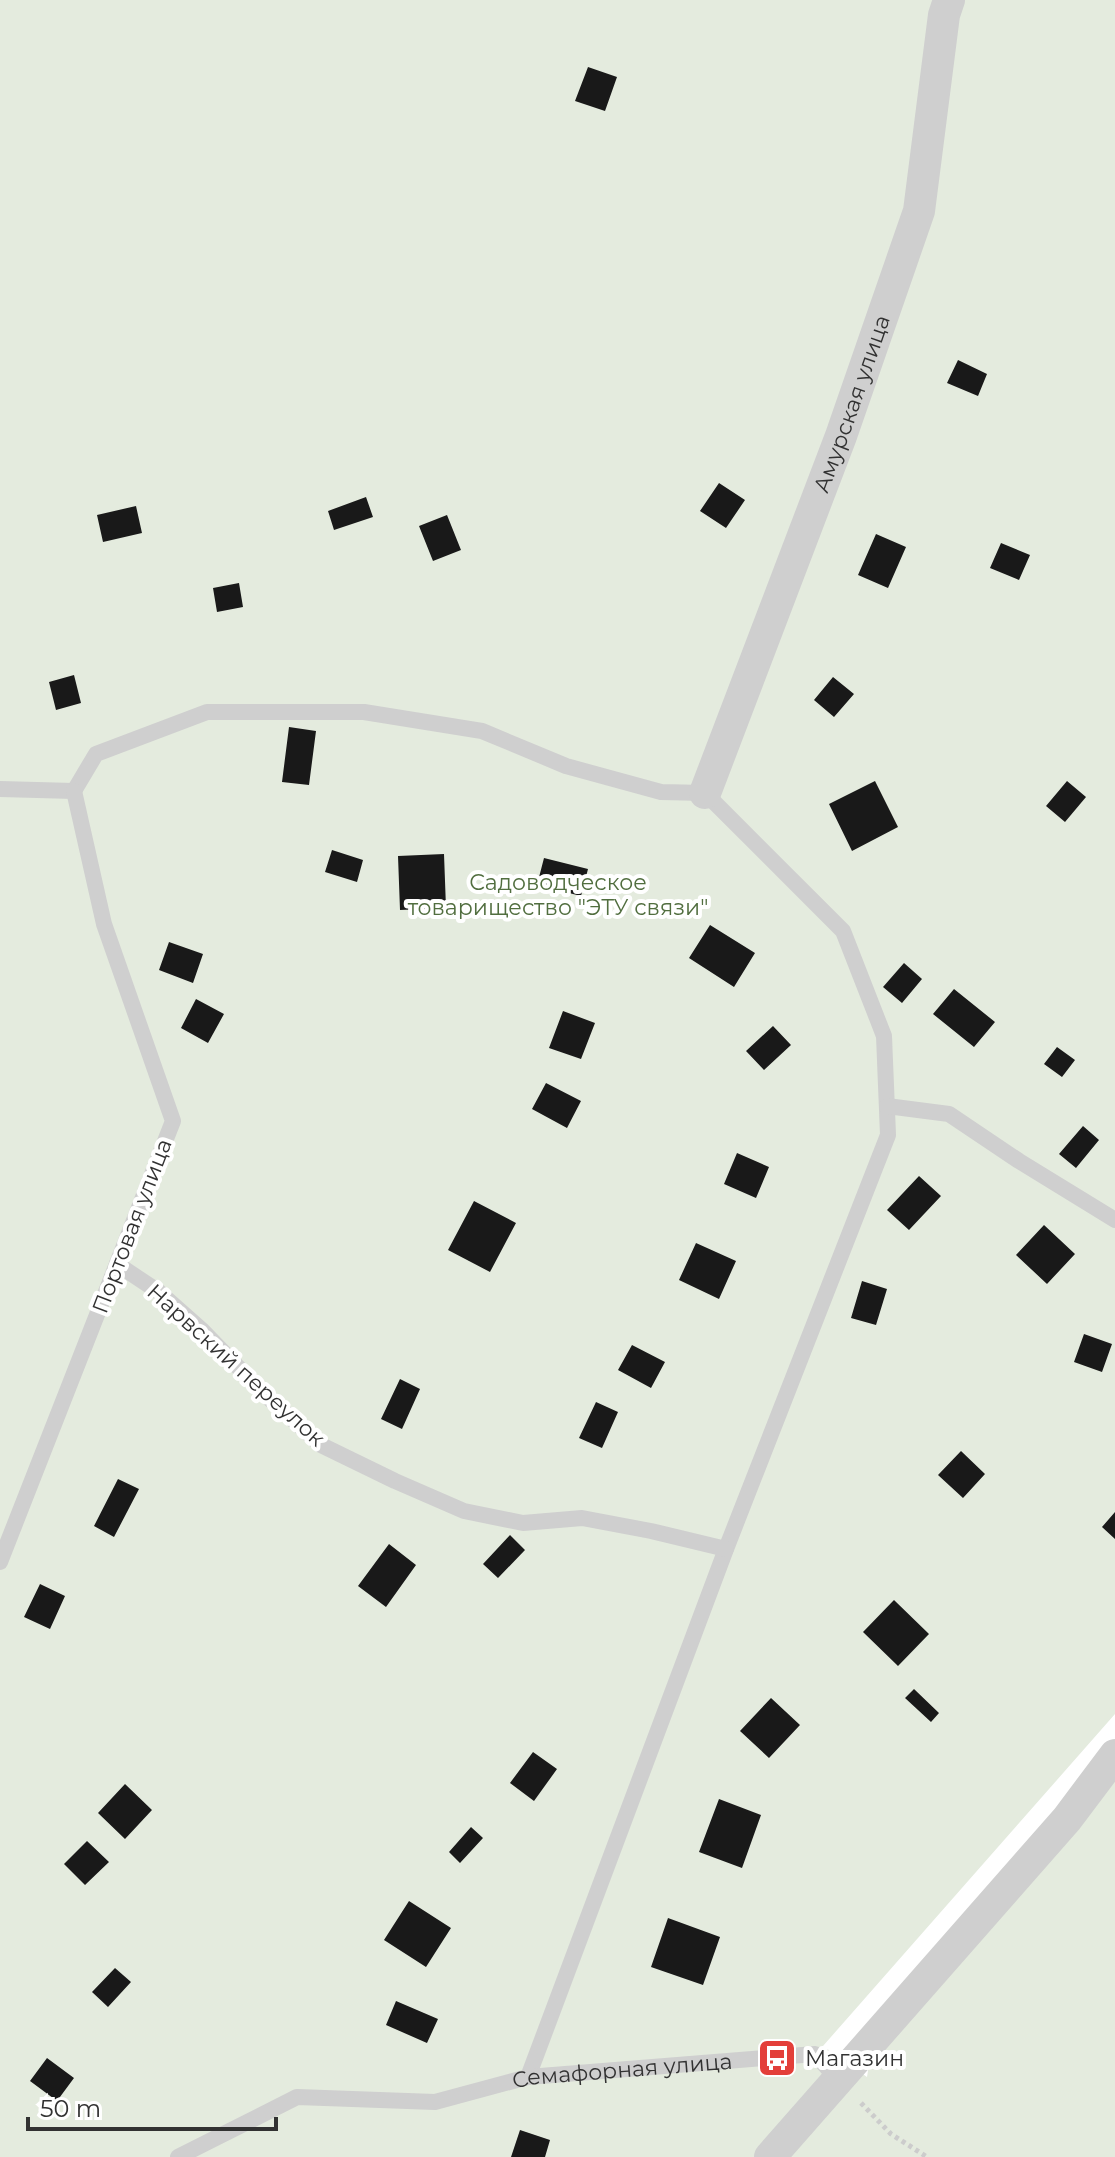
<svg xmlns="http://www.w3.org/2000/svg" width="1115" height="2157" font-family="Montserrat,sans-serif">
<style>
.green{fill:#e4ebde}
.building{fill:#191919}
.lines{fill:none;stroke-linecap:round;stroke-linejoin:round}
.path{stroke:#ccc;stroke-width:5;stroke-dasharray:4 4;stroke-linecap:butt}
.lane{stroke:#cfcfcf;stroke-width:16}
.street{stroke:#cfcfcf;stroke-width:32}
.labels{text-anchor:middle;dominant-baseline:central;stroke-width:8;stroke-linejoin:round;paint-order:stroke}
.street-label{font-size:22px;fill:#323232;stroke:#fff}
.park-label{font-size:22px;fill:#516e3f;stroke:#fff}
.poi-label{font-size:22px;fill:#323232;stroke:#fff;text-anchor:start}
</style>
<rect width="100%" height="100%" fill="#fff"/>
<path class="green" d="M0,0H1115V1714L823,2046L867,2077L870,2058L1115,1750V2157H0Z"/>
<path class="building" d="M588,67L617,77L605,111L575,101Z
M958,360L987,374L978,396L947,383Z
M719,483L745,500L726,528L700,511Z
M366,497L373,517L334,530L328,511Z
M136,506L142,533L103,542L97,515Z
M447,515L461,550L433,561L419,526Z
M876,534L906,547L888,588L858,575Z
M1001,543L1030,555L1019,580L990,568Z
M239,583L243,607L217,612L213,588Z
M74,675L81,703L56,710L49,682Z
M833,677L854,694L834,717L814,700Z
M289,727L316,731L309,785L282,782Z
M875,781L898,827L852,851L829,804Z
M1067,781L1086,797L1065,822L1046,806Z
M332,850L363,860L357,882L325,872Z
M444,854L446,908L400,910L398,856Z
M544,858L588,869L581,896L537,885Z
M710,925L755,953L734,987L689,958Z
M169,942L203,954L193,983L159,970Z
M904,963L922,979L902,1003L883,987Z
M954,989L995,1022L974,1047L933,1014Z
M196,999L224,1014L208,1043L181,1028Z
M563,1011L595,1023L581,1059L549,1048Z
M773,1026L791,1045L764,1070L746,1051Z
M1057,1047L1075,1060L1062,1077L1044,1064Z
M546,1083L581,1101L567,1128L532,1109Z
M1083,1126L1099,1140L1076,1168L1059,1154Z
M737,1153L769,1167L756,1198L724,1184Z
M919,1176L941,1196L909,1230L887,1210Z
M474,1201L516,1223L490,1272L448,1250Z
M1044,1225L1075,1254L1047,1284L1016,1255Z
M696,1243L736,1261L719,1299L679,1280Z
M862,1281L887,1289L876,1325L851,1318Z
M1084,1334L1112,1344L1102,1372L1074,1362Z
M632,1345L665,1362L651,1388L618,1370Z
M400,1379L420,1389L402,1429L381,1419Z
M596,1402L618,1412L602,1448L579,1438Z
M961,1451L985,1474L963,1498L938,1475Z
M118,1479L139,1489L114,1537L94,1526Z
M1115,1512V1539L1102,1527Z
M510,1535L525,1550L498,1578L483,1564Z
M389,1544L416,1565L386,1607L358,1586Z
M40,1584L65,1596L50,1629L24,1617Z
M894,1600L929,1634L898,1666L863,1632Z
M914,1689L939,1713L931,1722L905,1698Z
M771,1698L800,1725L769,1758L740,1731Z
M533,1752L557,1769L534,1801L510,1783Z
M125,1784L152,1810L125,1839L98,1813Z
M719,1799L761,1815L742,1868L699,1852Z
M471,1827L483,1838L460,1863L449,1852Z
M87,1841L109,1862L85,1885L64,1864Z
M409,1901L451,1928L426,1967L384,1940Z
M668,1918L720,1937L703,1985L651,1967Z
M115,1968L131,1982L108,2007L92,1992Z
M396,2001L438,2019L427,2043L386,2025Z
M47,2058L74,2078L57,2101L30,2081Z
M520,2130L550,2140L545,2157H511Z"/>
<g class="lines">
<path class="path" d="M861,2103L891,2134L927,2157"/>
<g class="lane">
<path d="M0,789L74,791"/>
<path d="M74,791L96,754L207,712H364L482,731L566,766L661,792L705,793L843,931L884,1036L888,1135L726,1549L528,2077"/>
<path d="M887,1106L949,1114L1019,1161L1115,1220"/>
<path d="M117,1264L159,1292L203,1331L260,1390L321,1445L395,1481L464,1511L523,1523L582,1518L651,1531L726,1549"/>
<path d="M0,1562L173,1121L104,924L74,791"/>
<path id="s1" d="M178,2157L297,2097L435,2102L528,2077L815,2054L838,2080"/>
</g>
<g class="street">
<path id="s2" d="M705,793L841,436L919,211L944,15L949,0"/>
<path d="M770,2157L1067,1819L1115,1755"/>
</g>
</g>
<defs>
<symbol id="bus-square" viewBox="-11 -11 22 22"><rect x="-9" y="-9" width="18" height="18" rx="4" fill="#e33f3a" stroke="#fff"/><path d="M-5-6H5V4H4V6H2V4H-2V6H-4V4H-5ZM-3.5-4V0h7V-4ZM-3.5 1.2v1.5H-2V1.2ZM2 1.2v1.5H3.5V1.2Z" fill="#fff"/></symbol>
</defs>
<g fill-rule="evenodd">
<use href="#bus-square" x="755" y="2036" width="44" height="44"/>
</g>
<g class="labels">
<g class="street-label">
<text stroke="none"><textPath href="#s2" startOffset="416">Амурская улица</textPath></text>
<text transform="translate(132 1226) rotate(-69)">Портовая улица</text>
<text transform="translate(236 1365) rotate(42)">Нарвский переулок</text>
<text stroke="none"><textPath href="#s1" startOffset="462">Семафорная улица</textPath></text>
</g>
<g class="park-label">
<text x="558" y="882">Садоводческое<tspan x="558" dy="25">товарищество "ЭТУ связи"</tspan></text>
</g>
<g class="poi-label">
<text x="805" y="2058">Магазин</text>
</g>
</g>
<path d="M28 2117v12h248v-12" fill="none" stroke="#323232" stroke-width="4"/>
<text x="40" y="2117" font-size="24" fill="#323232" stroke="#ffffff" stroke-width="6" paint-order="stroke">50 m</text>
</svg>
